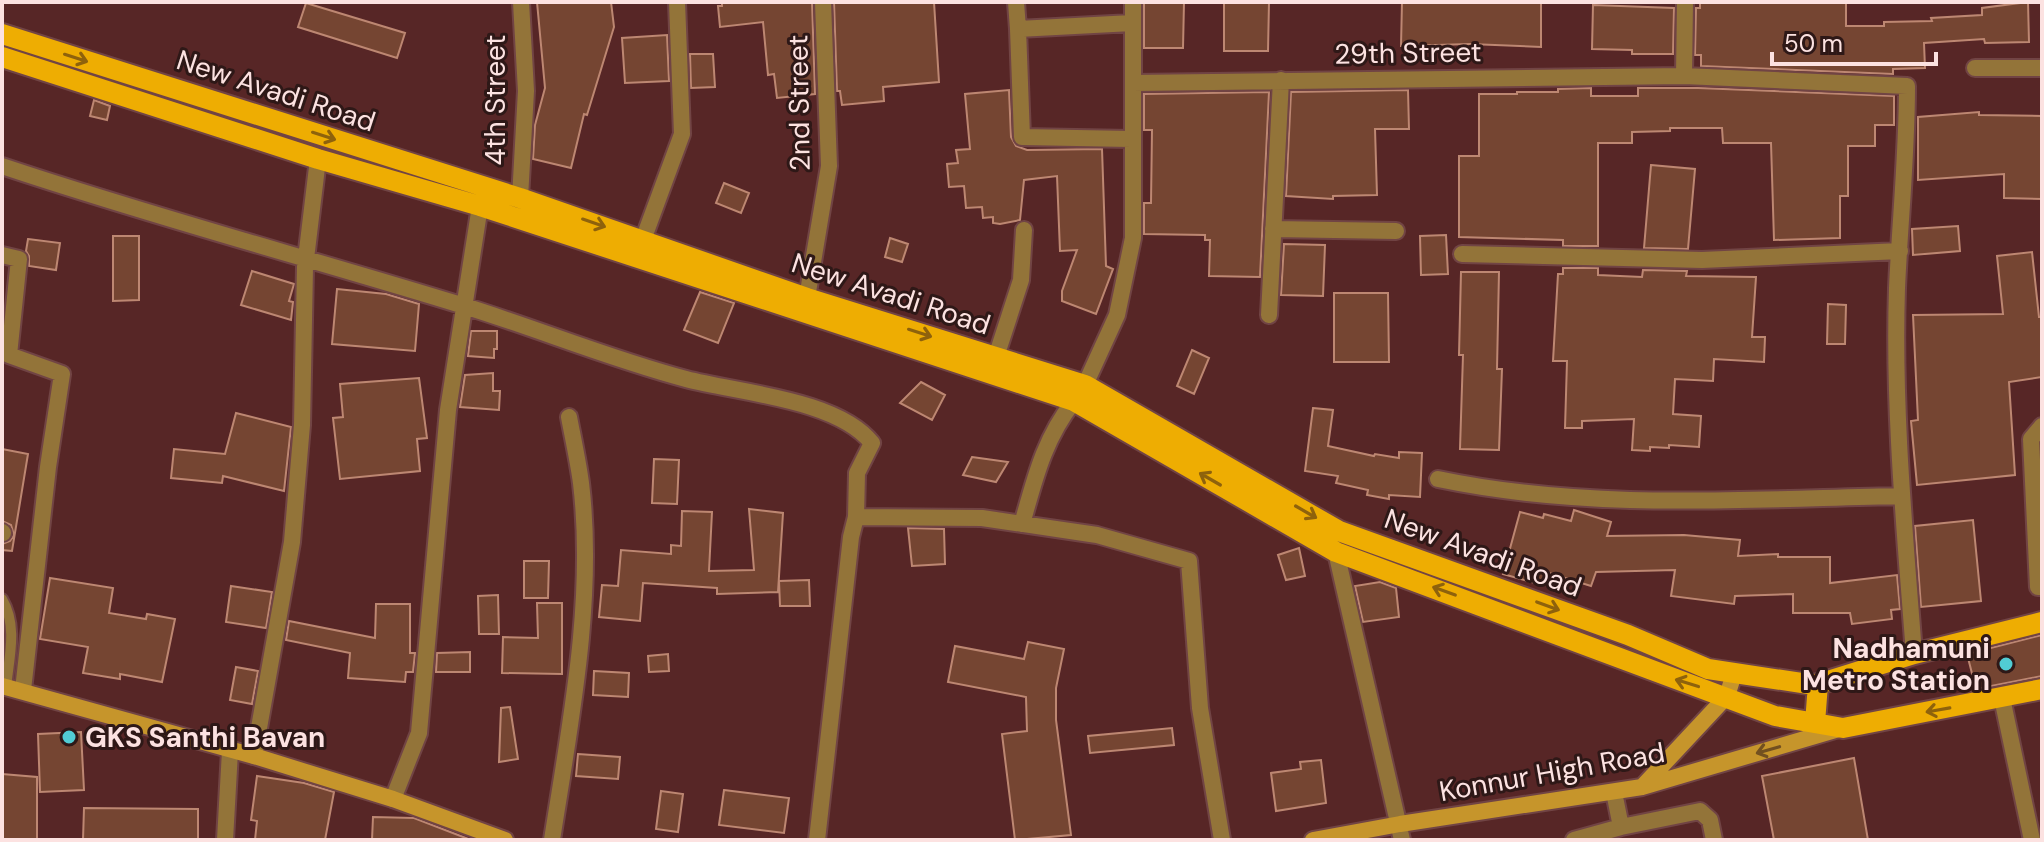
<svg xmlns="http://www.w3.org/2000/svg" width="2044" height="842" font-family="'DM Sans',sans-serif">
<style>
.building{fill:#754532;stroke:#bd8772;stroke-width:2}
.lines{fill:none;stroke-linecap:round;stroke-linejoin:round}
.service-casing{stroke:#714444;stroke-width:14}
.minor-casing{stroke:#714444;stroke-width:20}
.secondary-casing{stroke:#714444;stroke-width:20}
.primary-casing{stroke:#714444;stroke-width:24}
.service{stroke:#937439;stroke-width:10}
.minor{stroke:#937439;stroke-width:16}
.secondary{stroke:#c6952b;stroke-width:16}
.primary{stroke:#eead02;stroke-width:20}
.oneway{stroke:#8e620c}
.oneway2{stroke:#725020}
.poi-dot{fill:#51ccd4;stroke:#2e1817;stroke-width:3}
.labels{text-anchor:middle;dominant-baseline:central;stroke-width:6;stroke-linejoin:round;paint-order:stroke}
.street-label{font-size:28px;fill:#fce2e1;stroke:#2e1817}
.poi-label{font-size:28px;font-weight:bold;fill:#fce2e1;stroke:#2e1817;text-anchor:end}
</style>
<rect width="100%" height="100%" fill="#572626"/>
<path class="building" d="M537,2H611L614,27L587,115L584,114L571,168L533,159L535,125L545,88Z
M722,2H812L815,94L777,98L774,74L768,75L763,22L720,27L718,6H722Z
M834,2H934L939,82L883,87L884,101L842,105L840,91H837Z
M1144,2H1184L1183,48H1144Z
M1224,2H1269L1268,51H1224Z
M1402,2L1541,3V47L1470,44L1401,46Z
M1700,2H1846V26H1884V22L1932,21L1931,18L1982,15V8L2028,2L2029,42L1985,43L1984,39L1924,43L1925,68L1893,69V74L1701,66V55H1695L1696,8H1700Z
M306,3L405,33L397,58L298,27Z
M1593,5L1674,8L1673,54H1632V50L1592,49Z
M667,35L669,81L625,83L622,38Z
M690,54H713L715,87L691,88Z
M1591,88V96H1638V88H1698L1894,96V125H1875V146H1848V196H1840V238L1774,240L1771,143H1723L1722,128H1670V131L1632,132V143H1598V246H1563V240L1459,237V156H1479V94H1517V92H1558V89Z
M1009,90L1011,137L1016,146L1027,150L1102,149L1106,266L1113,269L1096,314L1062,301V291L1077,250L1060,251L1057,176L1024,180L1020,220L1000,224L993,223V217L983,218L982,207L966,208L964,186L949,187L947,164L958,163L956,150L970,149L965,94Z
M1408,90L1409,129H1375L1377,195L1333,196V199L1286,196L1291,92Z
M1269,92L1260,277L1209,276L1210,240H1205V235L1144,234V203H1151L1152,130H1144V94Z
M94,100L110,106L107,120L90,116Z
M1979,112V115L2042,116V199L2004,198V174L1918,180V117Z
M1651,165L1695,169L1688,249L1644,248Z
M724,183L749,193L741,213L716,203Z
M1958,226L1960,251L1913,255L1912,229Z
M1446,235L1448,274L1421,275L1420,236Z
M113,236H139V300L113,301Z
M890,238L908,244L902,262L885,257Z
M28,239L60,243L56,270L29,266V256L26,251Z
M1284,244L1325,245L1323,296L1281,295Z
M2032,252L2039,317H2042V377L2009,382L2015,475L1917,485L1911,421L1918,420L1913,315L2003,314L1997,256Z
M1563,268H1598V275L1642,277L1643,270L1687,271L1686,276L1756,277L1752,337H1765L1764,362L1714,359L1713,381L1675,379L1673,414L1701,416L1699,447L1669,445V448L1650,447V451L1632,450L1634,419L1582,421V428H1565L1567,361H1553L1558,274H1563Z
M252,271L294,284L289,301L293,302L291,320L241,305Z
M1461,272H1499L1497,369H1502L1499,450L1460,449L1463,355H1459Z
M337,289L386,294L419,304L415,351L332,344Z
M700,292L734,303L718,343L684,330Z
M1334,293H1388L1389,362H1334Z
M1828,304L1846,305L1845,344H1827Z
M471,331H497V349H494V358L468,356Z
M1192,350L1209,358L1194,394L1177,386Z
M493,373V391H500L499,410L460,407L465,375Z
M419,378L427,438L417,439L420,471L340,479L333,418L343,417L340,384Z
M921,382L945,395L932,420L900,403Z
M1313,408L1333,410L1328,446L1374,456L1375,454L1399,458V452L1422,453L1420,497L1389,495V499L1367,495L1368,490L1336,483L1338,476L1305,471Z
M236,413L291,427L284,491L223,476L222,483L171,478L174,449L225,454Z
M2,449L28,454L12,551L2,550V544L10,541L14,535L11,525L2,521Z
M972,457L1008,462L996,482L963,475Z
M654,459L679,460L677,504L652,503Z
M749,509L783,513L778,592L717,594V588L643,583L640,621L599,617L602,585L618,586L621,550L671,554V545L681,546L682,511L712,512L709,571L754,570Z
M1574,510L1611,522L1607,536L1684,535L1740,540L1738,556L1778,554V557H1830V583L1897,575L1900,609L1891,610L1892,619L1852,624L1850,613H1793V594L1735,596L1734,604L1671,596L1675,570L1596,572L1591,586L1546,572L1542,585L1503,574L1520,512L1543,518L1544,514L1571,521Z
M1973,520L1981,601L1921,607L1915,526Z
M908,528L944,529L945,564L912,566Z
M1299,548L1305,576L1286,580L1278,555Z
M524,561H549L548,598H524Z
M50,578L113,588L109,613L146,619L147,614L175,619L162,682L120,674V679L83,673L88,647L40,639Z
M809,580L810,606H780L779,581Z
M1380,582L1396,588L1399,617L1363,622L1355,586Z
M231,586L272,592L266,628L226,622Z
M498,595L499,634H479L478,596Z
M537,603H562V674L502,673L503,637L538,638Z
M376,604H410V653H415L413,672H406L405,682L348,678L350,653L286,640L289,621L375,638Z
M2042,635V676L1976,689L1967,654Z
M1028,642L1064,649L1056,688V720L1071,835L1015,840L1002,734L1027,731L1026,697L948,682L955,646L1024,659Z
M470,652V672H436L437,653Z
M668,654L669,671L649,672L648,656Z
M236,667L258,671L252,704L230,700Z
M594,671L629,673L628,697L593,695Z
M510,707L518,759L499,762L501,708Z
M1172,728L1174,745L1090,753L1088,736Z
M81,732L84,790L40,792L38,734Z
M578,754L620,757L618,779L576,776Z
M1854,758L1868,840H1774L1762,776Z
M1321,760L1326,803L1276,811L1271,773L1301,769L1300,762Z
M2,774L37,777V840H2Z
M257,776L304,783L334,792L325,840H255L257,821L251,820Z
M724,790L789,798L784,833L719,825Z
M661,791L683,794L678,832L656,829Z
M84,808L198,809V840H83Z
M373,817L414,818L471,840H372Z"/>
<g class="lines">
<defs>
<path id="service" d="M2,599C18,626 9,658 6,687"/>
<path id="minor" d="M1016,2L1018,29
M1975,68H2042
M1684,76L1685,2
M1133,83L1684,76L1907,86C1907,154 1900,221 1897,288C1893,410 1905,533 1914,654
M1131,139L1022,137L1018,29L1132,23
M2,166C154,217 308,258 461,305C536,328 610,359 686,379C739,393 837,399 872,443L857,473L856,517
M520,198L526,91L521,2
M1273,229L1396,231
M643,240L682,134L677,2
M1462,254L1702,260L1900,251
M2,255L19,259L9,355L62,374L48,467L23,690
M807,298L829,166L823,2
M1269,315L1281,80
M996,357L1021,280L1024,230
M1085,385L1117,315L1133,238V2
M2042,426L2031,439L2038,587H2042
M1438,479C1591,511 1747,499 1902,496
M1022,524C1035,478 1044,439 1074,401
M2,532L3,533
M1336,552L1402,840
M2002,698L2032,840
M254,756L292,542L302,425L305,267L318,159
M1614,792L1621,827
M393,799L419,733L448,410L480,206
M225,840L230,751
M552,840C570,724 595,600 581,483C578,461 573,438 569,417
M817,840L851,537L856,517L982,518L1097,535L1189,561L1200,708L1222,840
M1574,840L1621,827L1700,811L1710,820L1714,840"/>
<path id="secondary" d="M2,686L254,756L393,799L505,840
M1643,786L1727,696L1734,674
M1313,840L1400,824L1642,787L1842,728"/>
<path id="primary" d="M2,34L520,198L807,298L1085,385L1339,531L1628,635L1708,669L1815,685L1914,654L2042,622
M2,57L318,159L480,206L1074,401L1336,552L1775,716L1843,728L2042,689
M1815,723L1818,684"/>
</defs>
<use href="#service" class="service-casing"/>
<use href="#minor" class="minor-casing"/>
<use href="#secondary" class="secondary-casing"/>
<use href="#primary" class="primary-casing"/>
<use href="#service" class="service"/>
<use href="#minor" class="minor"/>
<use href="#secondary" class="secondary"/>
<use href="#primary" class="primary"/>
</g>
<defs><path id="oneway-shaft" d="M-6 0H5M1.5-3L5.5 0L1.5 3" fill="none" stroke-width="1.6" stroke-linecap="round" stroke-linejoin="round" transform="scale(2)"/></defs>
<g class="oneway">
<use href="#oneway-shaft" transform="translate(76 58) rotate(18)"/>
<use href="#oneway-shaft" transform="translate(324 136) rotate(18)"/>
<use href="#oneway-shaft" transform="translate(594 223) rotate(19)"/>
<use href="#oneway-shaft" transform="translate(920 333) rotate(18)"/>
<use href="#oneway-shaft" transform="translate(1210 479) rotate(-150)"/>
<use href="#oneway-shaft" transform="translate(1306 512) rotate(30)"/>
<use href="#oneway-shaft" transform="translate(1444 591) rotate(-160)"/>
<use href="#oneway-shaft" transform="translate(1548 606) rotate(20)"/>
<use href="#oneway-shaft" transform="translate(1687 683) rotate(-163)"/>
<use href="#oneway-shaft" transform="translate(1938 710) rotate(170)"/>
</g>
<use class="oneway2" href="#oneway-shaft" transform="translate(1768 750) rotate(164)"/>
<g class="poi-dot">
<circle cx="2006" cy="664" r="8"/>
<circle cx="69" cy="737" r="8"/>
</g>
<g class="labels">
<g class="street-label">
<text transform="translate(1408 53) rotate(-1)">29th Street</text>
<text transform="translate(276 91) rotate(18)">New Avadi Road</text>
<text transform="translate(495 100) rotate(-90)">4th Street</text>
<text transform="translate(799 103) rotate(-91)">2nd Street</text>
<text transform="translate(891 294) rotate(18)">New Avadi Road</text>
<text transform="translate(1483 553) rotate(20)">New Avadi Road</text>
<text transform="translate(1552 772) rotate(-10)">Konnur High Road</text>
</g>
<g class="poi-label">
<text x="1990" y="648">Nadhamuni<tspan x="1990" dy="32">Metro Station</tspan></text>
<text x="85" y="737" text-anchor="start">GKS Santhi Bavan</text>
</g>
</g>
<rect width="2044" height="842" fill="none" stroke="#fce2e1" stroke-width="8"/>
<path d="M1772 52v12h164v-12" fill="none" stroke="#fce2e1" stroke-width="4"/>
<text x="1784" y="52" font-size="24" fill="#fce2e1" stroke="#2e1817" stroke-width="6" paint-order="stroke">50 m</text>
</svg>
